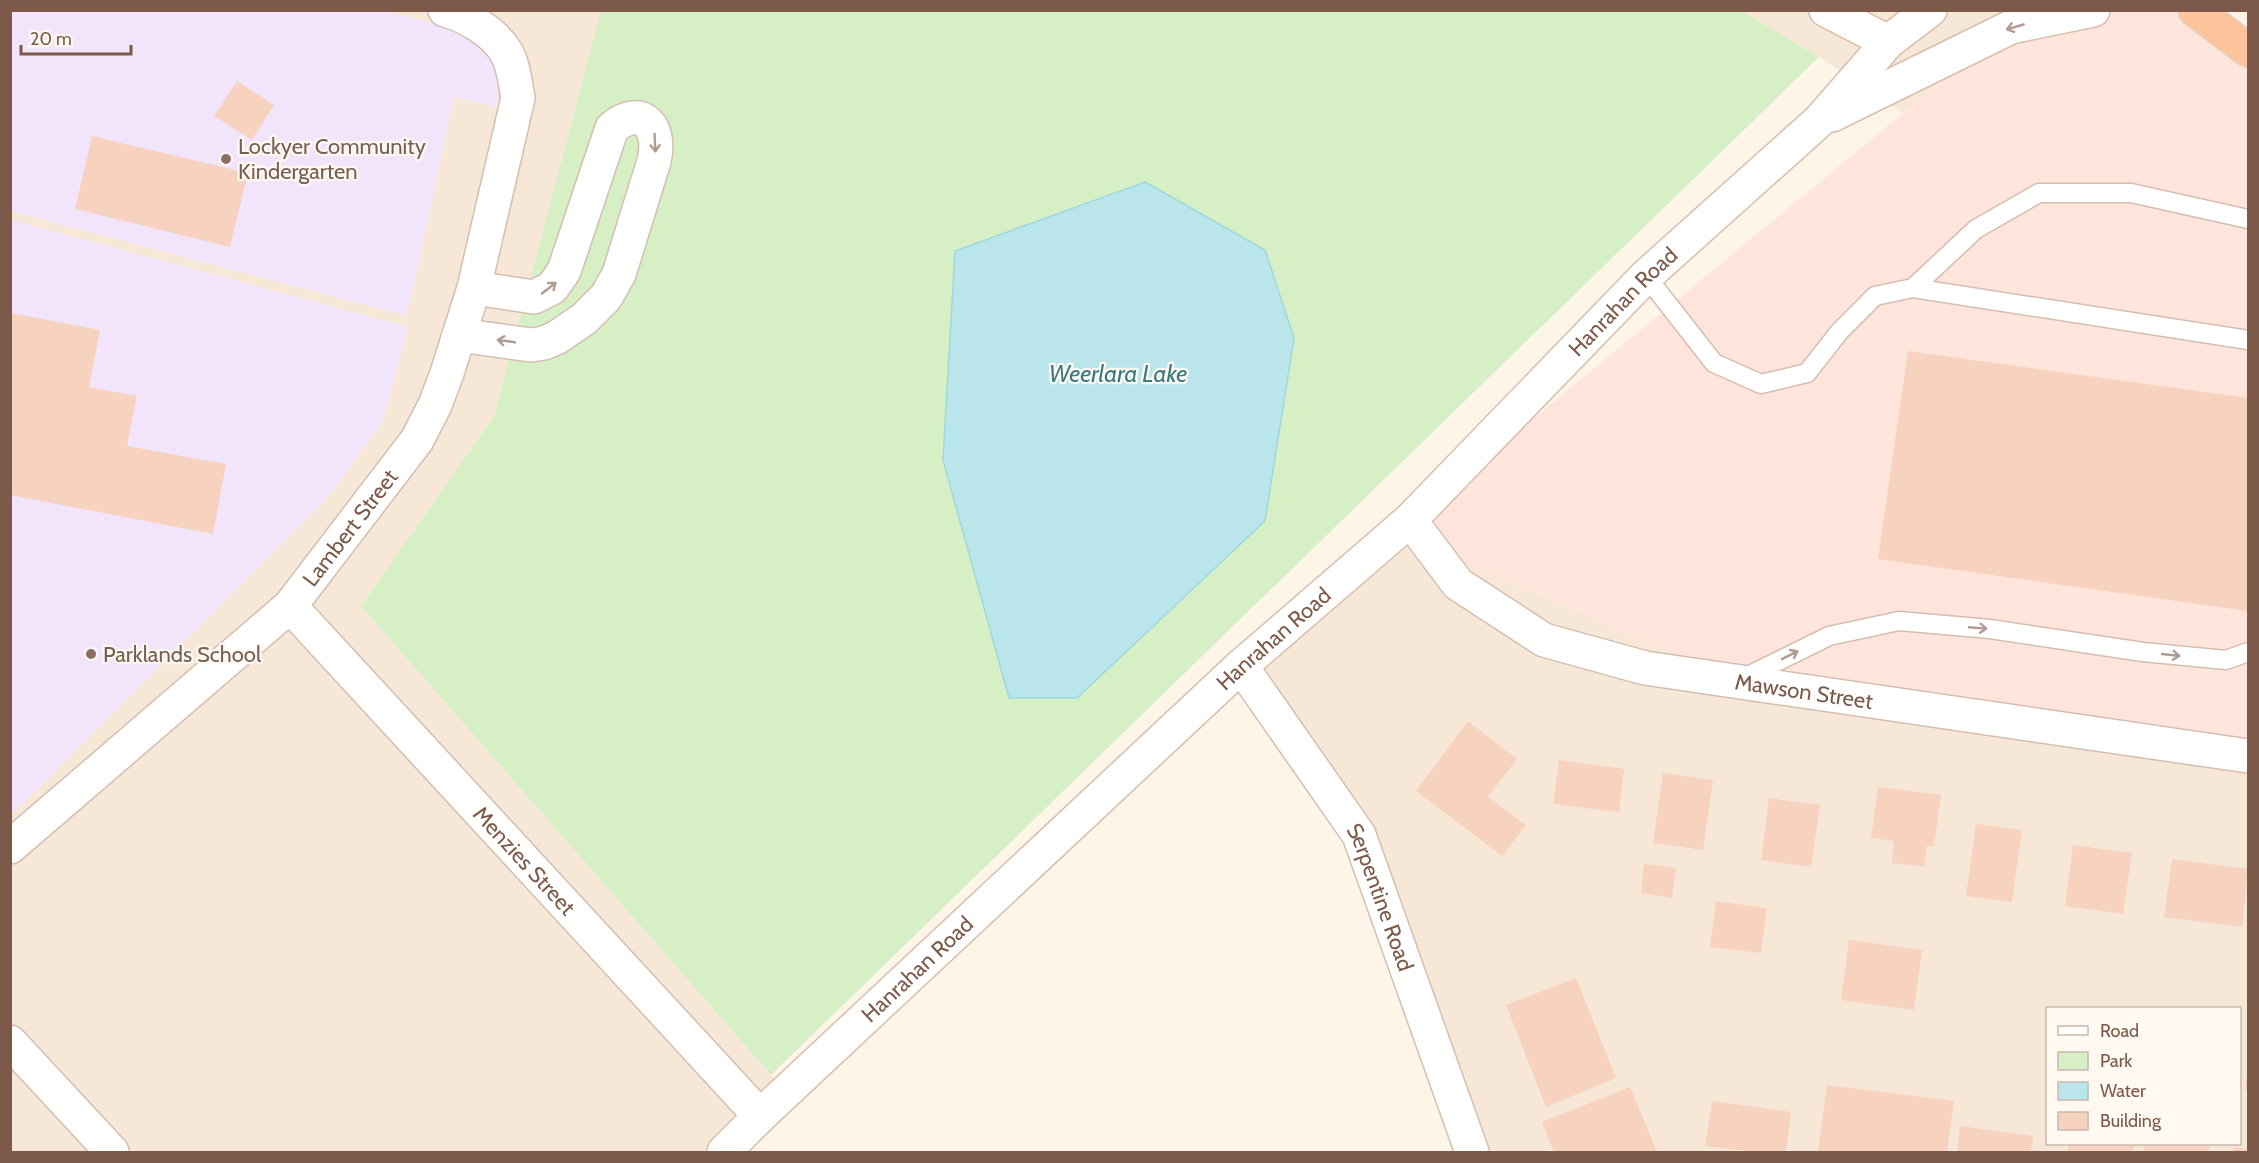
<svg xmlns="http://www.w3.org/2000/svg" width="2259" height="1163" font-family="Cabin,sans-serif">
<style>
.residential{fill:#f7e7d6;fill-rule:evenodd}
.commercial{fill:#ffe5dc}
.education{fill:#f2e5fb}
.green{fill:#d7efc5}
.water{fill:#bae6eb;stroke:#9fd7de;stroke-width:1.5}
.building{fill:#f7d2be}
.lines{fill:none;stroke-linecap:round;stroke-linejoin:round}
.service-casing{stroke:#d5beaf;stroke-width:21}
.minor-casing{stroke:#d5beaf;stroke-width:36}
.tertiary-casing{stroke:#d5beaf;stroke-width:36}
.secondary-casing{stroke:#d9beac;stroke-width:36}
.trunk-casing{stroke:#ddd4d0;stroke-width:36}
.service{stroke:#fff;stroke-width:18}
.minor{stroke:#fff;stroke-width:33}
.tertiary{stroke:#fff;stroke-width:33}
.secondary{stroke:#fff;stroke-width:33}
.trunk{stroke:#fec49c;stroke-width:33}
.oneway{stroke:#b19b92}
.education-dot{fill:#8d6e63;stroke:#fff9f1;stroke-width:2}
.labels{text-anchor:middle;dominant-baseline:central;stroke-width:4.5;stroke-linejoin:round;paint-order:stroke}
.education-label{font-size:22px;fill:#785e54;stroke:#fff9f1;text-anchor:start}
.street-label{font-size:22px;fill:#7d5949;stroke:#fff9f1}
.water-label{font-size:24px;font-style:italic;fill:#3a7a83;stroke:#fff9f1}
</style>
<rect width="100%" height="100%" fill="#fef5e9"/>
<path class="residential" d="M10,11H601L494,416L361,606L771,1075L789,1088L726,1152H11Z
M1740,11H2027L1903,113L1819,57Z
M1410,520L2248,756V1152H1472L1359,835L1241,666ZM2048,1008H2240V1144H2048Z"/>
<path class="commercial" d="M2027,11H2193L2248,29V753L1738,682L1396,532Z"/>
<path class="education" d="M10,11H386L454,28L477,42L496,58L501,77L498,107L454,97L407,316L11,211Z
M11,220L408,327L382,423L327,498L11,815Z"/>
<path class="green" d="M1740,10L1819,57L771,1075L361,606L494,416L601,11Z"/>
<path class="water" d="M1145,182L1265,250L1294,338L1265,521L1077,698H1009L943,460L955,251Z"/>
<path class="building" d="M237,81L274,105L252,140L214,116Z
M92,136L248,173L230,247L75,209Z
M10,313L100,330L89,387L137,396L127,446L226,464L213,534L10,495Z
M1908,351L2248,398V611L1878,559Z
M1468,721L1517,759L1488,797L1526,825L1502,856L1416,791Z
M1559,760L1624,769L1619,812L1553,804Z
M1663,773L1713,780L1703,850L1653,843Z
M1878,787L1941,795L1934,846H1927L1924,867L1892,863L1894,841L1871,838Z
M1769,798L1820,805L1811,867L1761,860Z
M1976,824L2022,830L2012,902L1966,896Z
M2073,845L2132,853L2123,914L2065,906Z
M2172,859L2248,869L2242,927L2164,917Z
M1644,864L1676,868L1672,898L1641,893Z
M1716,901L1767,908L1761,953L1710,947Z
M1849,940L1922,950L1914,1010L1841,1000Z
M1576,978L1616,1078L1546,1107L1506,1005Z
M2247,1073H2248V1090L2245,1089Z
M1827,1085L1954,1101L1947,1152H1818Z
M1630,1087L1657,1152H1554L1542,1122Z
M1712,1101L1791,1112L1786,1152H1754L1705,1146Z
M1960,1126L2033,1136L2031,1152H1957Z
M2069,1144H2135L2133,1152H2067Z
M2145,1144H2210L2209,1152H2144Z
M2234,1147L2248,1149V1152H2233Z"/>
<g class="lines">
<defs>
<path id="service" d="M1646,276L1714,363L1761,384L1807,373L1840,331L1875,296L1913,288L2248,340
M1913,288L1976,229L2039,193H2131L2248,219
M1742,679L1829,636L1899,621L1990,629L2143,652L2226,660L2248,652"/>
<g id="minor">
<path d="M1826,10L1888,42"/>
<path d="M459,335L531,345L544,343L556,338L584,319L606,297L619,274L654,161C662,128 643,103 612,128L564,271L552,288L534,297L474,288"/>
<path id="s1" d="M1410,520L1458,584L1544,640L1645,668L2248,756"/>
<path id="s2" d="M290,606L760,1116"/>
<path id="s3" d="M10,847L290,606L417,440L435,405L447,373L474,288L518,98C515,83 514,65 506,52C494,32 467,16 445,10"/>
<path d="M10,1042L112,1152"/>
</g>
<g id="tertiary">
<path id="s4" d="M1241,666L1359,835L1472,1152"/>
</g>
<g id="secondary">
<path d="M1832,115L2011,27L2093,10"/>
<path id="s5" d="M724,1152L760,1116L1241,666L1410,520L1646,276L1819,121L1888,42L1930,10"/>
</g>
<path id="trunk" d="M2195,10L2248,50"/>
</defs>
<use href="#service" class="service-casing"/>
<use href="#minor" class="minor-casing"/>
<use href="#tertiary" class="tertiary-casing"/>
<use href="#secondary" class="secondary-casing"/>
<use href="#trunk" class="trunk-casing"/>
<use href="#service" class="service"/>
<use href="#minor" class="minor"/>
<use href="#tertiary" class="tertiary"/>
<use href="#secondary" class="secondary"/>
<use href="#trunk" class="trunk"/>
</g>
<defs><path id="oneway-shaft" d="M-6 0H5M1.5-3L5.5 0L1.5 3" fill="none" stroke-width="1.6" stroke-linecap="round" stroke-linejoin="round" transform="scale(1.5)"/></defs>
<g class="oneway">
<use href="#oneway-shaft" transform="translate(2015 27) rotate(164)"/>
<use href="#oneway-shaft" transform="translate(655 143) rotate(87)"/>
<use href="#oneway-shaft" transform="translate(549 288) rotate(-38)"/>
<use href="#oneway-shaft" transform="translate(506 341) rotate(-172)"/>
<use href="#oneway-shaft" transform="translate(1978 628) rotate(5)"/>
<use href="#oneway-shaft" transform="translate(1790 655) rotate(-27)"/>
<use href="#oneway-shaft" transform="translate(2171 655) rotate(6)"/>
</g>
<g class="education-dot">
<circle cx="226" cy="159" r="6"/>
<circle cx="91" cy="654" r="6"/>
</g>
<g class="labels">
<g class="education-label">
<text x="238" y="146">Lockyer Community<tspan x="238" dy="25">Kindergarten</tspan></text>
<text x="103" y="654">Parklands School</text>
</g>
<g class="street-label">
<text stroke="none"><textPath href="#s5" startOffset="1238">Hanrahan Road</textPath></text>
<text stroke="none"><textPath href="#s3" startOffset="468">Lambert Street</textPath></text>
<text stroke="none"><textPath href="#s5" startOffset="752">Hanrahan Road</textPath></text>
<text stroke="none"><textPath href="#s1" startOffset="448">Mawson Street</textPath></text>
<text stroke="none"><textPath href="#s2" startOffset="346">Menzies Street</textPath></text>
<text stroke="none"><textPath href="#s4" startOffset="272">Serpentine Road</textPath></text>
<text stroke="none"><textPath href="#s5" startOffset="266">Hanrahan Road</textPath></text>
</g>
<g class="water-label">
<text x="1118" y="373">Weerlara Lake</text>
</g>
</g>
<rect width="2259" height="1163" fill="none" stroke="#7d5949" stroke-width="24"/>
<rect x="2046" y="1007" width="195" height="138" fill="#fff9f1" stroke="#cbb9ae" stroke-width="1.5"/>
<rect x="2058" y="1026" width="30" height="9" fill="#ffffff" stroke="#cbb9ae" stroke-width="1.5"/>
<text x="2100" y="1037" font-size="18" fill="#7d5949">Road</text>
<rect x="2058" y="1052" width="30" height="18" fill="#d7efc5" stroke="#cbb9ae" stroke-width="1.5"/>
<text x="2100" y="1067" font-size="18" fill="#7d5949">Park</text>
<rect x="2058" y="1082" width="30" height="18" fill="#bae6eb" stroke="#cbb9ae" stroke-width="1.5"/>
<text x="2100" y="1097" font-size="18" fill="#7d5949">Water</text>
<rect x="2058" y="1112" width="30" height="18" fill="#f7d2be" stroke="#cbb9ae" stroke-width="1.5"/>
<text x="2100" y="1127" font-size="18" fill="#7d5949">Building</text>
<path d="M21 45v9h110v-9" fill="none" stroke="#7d5949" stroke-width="3"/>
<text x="30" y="45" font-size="18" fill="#7d5949" stroke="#fff9f1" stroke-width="4.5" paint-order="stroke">20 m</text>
</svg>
